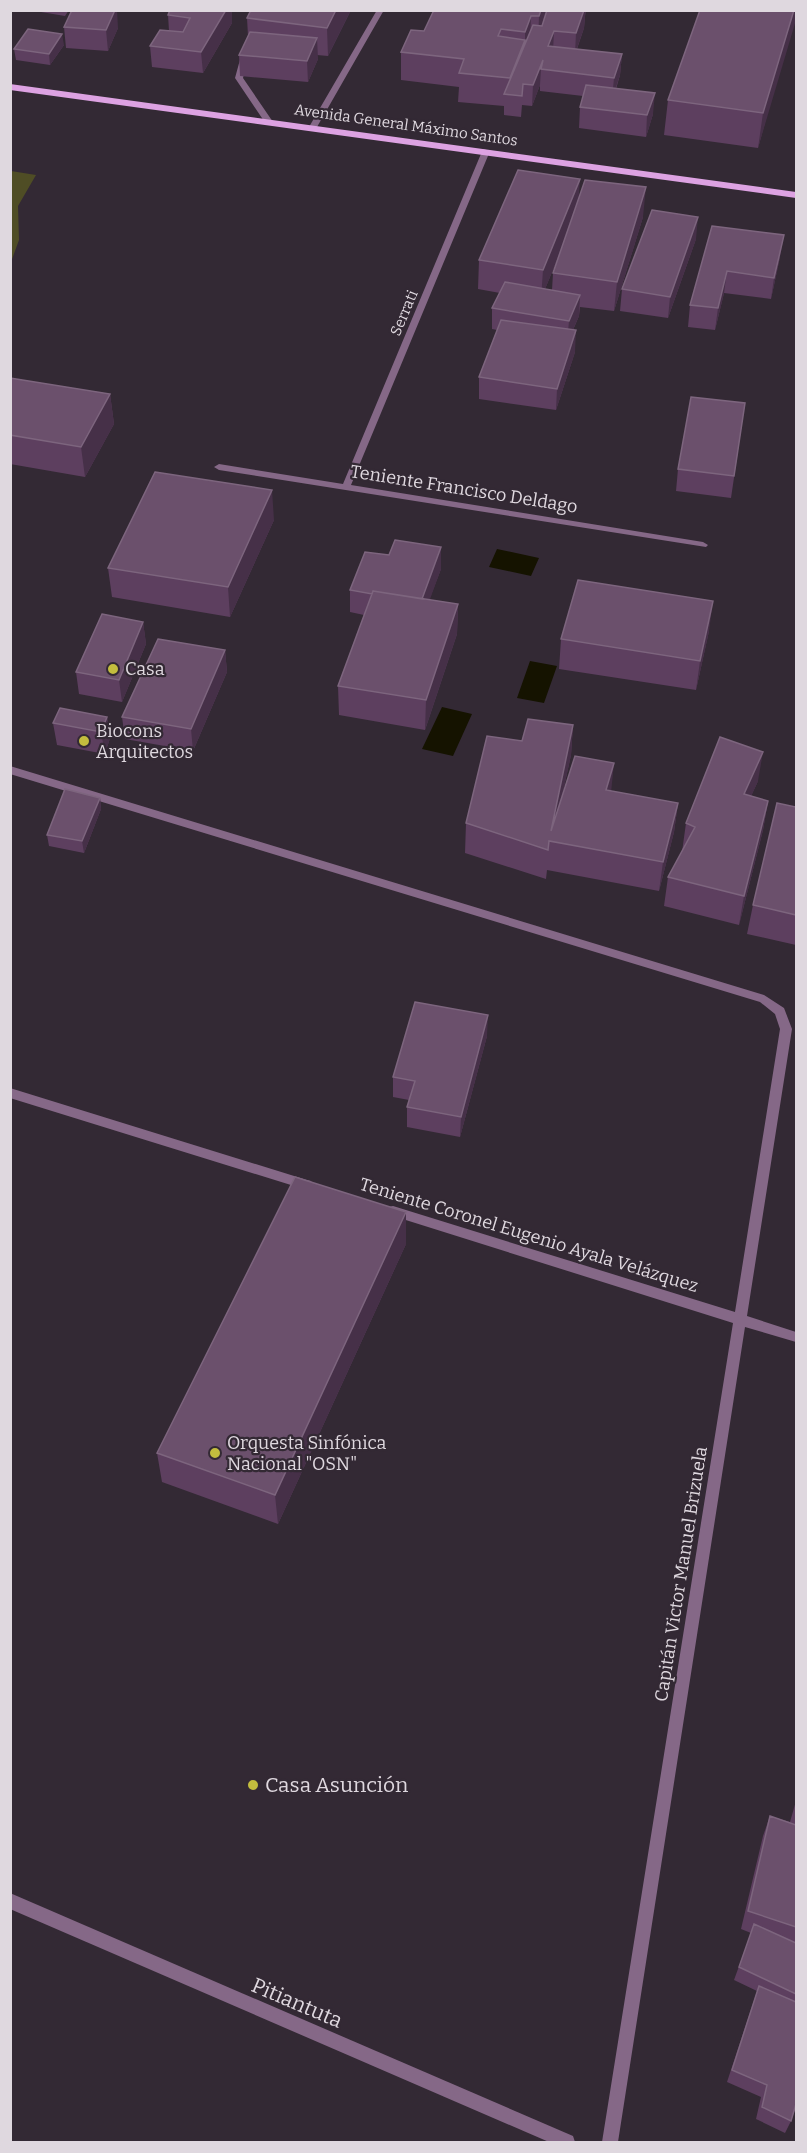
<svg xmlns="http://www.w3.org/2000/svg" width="807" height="2153" font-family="Bitter,serif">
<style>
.green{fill:#4f4d25}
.water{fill:#151300}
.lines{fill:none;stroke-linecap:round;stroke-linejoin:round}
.service{fill:#856887;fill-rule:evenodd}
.minor{fill:#856887;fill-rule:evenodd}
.tertiary{fill:#856887;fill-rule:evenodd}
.primary{fill:#dda2e2;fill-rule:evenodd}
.wall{fill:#5d3f5f;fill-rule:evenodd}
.shaded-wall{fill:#463048}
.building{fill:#6b506c;stroke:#7d657e;stroke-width:1.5}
.poi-dot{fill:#c3bd3e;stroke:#332934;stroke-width:2}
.labels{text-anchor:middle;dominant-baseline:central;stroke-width:4.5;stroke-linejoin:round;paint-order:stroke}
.far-street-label{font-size:15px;fill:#dfd8df;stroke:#332934}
.street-label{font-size:18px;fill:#dfd8df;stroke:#332934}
.poi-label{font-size:18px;fill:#dfd8df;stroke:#332934;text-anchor:start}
.near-poi-label{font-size:21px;fill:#dfd8df;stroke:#332934;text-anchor:start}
.near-street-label{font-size:21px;fill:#dfd8df;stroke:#332934}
</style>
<rect width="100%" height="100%" fill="#332934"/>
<path class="green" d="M11,171L36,175L18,206L19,240L11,262Z"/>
<path class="water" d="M497,549L539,558L531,576L489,567Z
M530,661L557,666L544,703L517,698Z
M442,707L472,714L453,756L422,749Z"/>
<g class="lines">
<path class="service" d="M241,56L248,58L243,78L273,122L272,124H266L235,78Z"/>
<path class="minor" d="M377,10H384L317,127L310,129L309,127Z
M483,149L490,151L351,485L703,542L708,545L706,547L219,470L214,467L219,464L343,484Z
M10,766L764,995L784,1008L792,1029L747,1316L796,1332V1342L745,1327L618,2142H602L733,1323L393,1216L389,1215L387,1211L389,1207L393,1206L735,1312L780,1029L775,1014L760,1002L10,774Z
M10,1088L307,1180L311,1181L313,1185L311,1189L307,1190L10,1098Z"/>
<path class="tertiary" d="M10,1893L573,2136L575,2142H549L10,1909Z"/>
<path class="primary" d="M10,84L796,192V198L10,90Z"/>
</g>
<path class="wall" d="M29,10H69L65,16Z
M170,10H232V23L203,73L152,67L150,46L169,31L168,15Z
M351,10L328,56L317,55L318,59L308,82L240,76L239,55L248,36L247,18Z
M434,10H586L585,16L584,28L577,49L622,54L620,75L616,89L653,114L646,137L579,128L580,107L583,96L540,91V85L532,106L522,105L521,117L504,115V106L458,102L459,87L401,80V52L424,31Z
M796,10L758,148L664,135L668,100Z
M64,27L118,28L108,51L66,48Z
M64,45L50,65L16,60L14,49Z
M578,200L643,217L614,311L580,307L579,316L573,330L575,352L556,410L479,399V377L497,330L492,329V308L500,293L478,289L479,260ZM564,243L553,273L552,290L545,289Z
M712,226L780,257L771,299L724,293L715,330L688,327L690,305Z
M696,239L668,318L620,311L622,289Z
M10,378L110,394L114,424L85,477L10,464Z
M745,403L731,498L676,491L678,469Z
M274,520L230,617L112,597L108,568Z
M441,569L429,600L458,604L457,634L425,730L339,715L338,686L364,615L350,612V590Z
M143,622L146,644L122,702L79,694L76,672Z
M709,631L696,690L559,669L561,639Z
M225,650L227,672L193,751L125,739L122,717Z
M107,717L110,738L105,754L57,745L53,723Z
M573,725L571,755L562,796L678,803L674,832L659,891L547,870L546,879L465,853L466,823L522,741Z
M758,781L751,796L768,801L763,830L739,925L664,906L668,877L682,852L686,823Z
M100,798L101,809L84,853L49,846L47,835Z
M796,807V945L747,934L753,905Z
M487,1036L460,1137L407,1127V1107L409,1100L393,1097V1077Z
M406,1244L278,1524L162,1482L157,1453Z
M796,1801V2111L795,2110L791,2121L785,2133L756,2119L761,2097L727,2082L757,1991L734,1980L751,1933L741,1929L763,1836L770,1816L790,1822Z"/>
<path class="shaded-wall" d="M115,10H117L118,28L108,51L106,30Z
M226,10H232V23L203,73L201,52Z
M336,10H351L328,56L327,28Z
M541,10H546L545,27L538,45L539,16Z
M583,10H586L585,16L584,28L575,54L576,33Z
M794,10H796V20L758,148L763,113Z
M531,16L530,44L509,94L510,78L525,41V32Z
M554,31L553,52L548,46Z
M62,34L64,45L50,65L49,54Z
M317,38L318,59L308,82L307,61Z
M622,54L620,75L612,99L614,78Z
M543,60L541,69L540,85L532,106L533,85Z
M655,93L653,114L646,137L647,115Z
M580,179L578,208L541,299L543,270Z
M646,187L643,217L614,311L617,282Z
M698,217L696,239L668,318L670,297Z
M784,235L780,257L771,299L774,278Z
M727,271L724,293L715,330L718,308Z
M580,295L579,316L567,343L569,321Z
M576,330L575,352L556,410L557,389Z
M110,394L114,424L85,477L81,447Z
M272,490L274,520L230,617L228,587Z
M441,547V569L421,624V602Z
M713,601L709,631L696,690L700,661Z
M458,604L457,634L425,730L426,700Z
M143,622L146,644L122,702L119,680Z
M225,650L227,672L193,751L191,729Z
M107,717L110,738L105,754L101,732Z
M573,725L571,755L552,842L551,831Z
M763,752L758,781L739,823L744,794Z
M614,763L611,793L606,790Z
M100,798L101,809L84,853L82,841Z
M768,801L763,830L739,925L744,896Z
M678,803L674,832L659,891L663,862Z
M488,1015L487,1036L460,1137L461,1117Z
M406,1212V1244L278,1524L275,1495Z"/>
<path class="building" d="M72,10H115L106,30L64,27Z
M170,10H226L201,52L150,46L160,30L183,32L190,18L168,15Z
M251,10H336L327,28L247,18Z
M434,10H541L539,16H531L525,32L501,29L498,36L525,40L510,78L459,73L464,59L401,52L411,30L424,31Z
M547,10H584L576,33L554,31L548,46L622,54L614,78L541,69L543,60L533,85L523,84L522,96L504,94L533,25L542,26Z
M700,10H794L763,113L668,100Z
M28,29L62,34L49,54L14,49Z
M250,32L317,38L307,61L239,55Z
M586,85L655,93L647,115L580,107Z
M518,170L580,179L543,270L479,260Z
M585,180L646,187L617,282L553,273Z
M652,210L698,217L670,297L622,289Z
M712,226L784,235L774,278L727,271L718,308L690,305Z
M505,282L580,295L569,321L492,308Z
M501,320L576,330L557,389L479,377Z
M10,378L110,394L81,447L10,435Z
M691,397L745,403L734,476L678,469Z
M155,472L272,490L228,587L108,568Z
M395,540L441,547L422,599L373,591L372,594L350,590L365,552L389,555Z
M578,580L713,601L700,661L561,639Z
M373,591L458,604L426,700L338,686Z
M102,614L143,622L119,680L76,672Z
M158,639L225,650L191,729L122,717Z
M60,708L107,717L101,732L53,723Z
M528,719L573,725L551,831L575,756L614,763L606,790L678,803L663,862L549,841L548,850L466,823L487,736L522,741Z
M720,737L763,752L744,794L768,801L744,896L668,877L695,827L686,823Z
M65,789L100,798L82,841L47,835Z
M777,803L796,807V915L753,905Z
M415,1002L488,1015L461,1117L407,1107L415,1081L393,1077Z
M295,1177L406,1212L275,1495L157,1453Z
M770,1816L796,1825V1927L748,1911Z
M754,1924L796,1943V1994L739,1967Z
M759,1986L796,2002V2104L791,2121L762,2107L767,2085L732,2070Z"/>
<g class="poi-dot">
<circle cx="113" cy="669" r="6"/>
<circle cx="84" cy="741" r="6"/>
<circle cx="215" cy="1453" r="6"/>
<circle cx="253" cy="1785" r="6"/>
</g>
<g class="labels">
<g class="far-street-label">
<text transform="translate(406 125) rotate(8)">Avenida General Máximo Santos</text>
<text transform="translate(404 313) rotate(-67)">Serrati</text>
</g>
<g class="street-label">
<text transform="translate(464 489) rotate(9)">Teniente Francisco Deldago</text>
<text transform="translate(529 1235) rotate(17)">Teniente Coronel Eugenio Ayala Velázquez</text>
<text transform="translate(681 1574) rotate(-81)">Capitán Victor Manuel Brizuela</text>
</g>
<g class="poi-label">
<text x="125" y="669">Casa</text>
<text x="96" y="731">Biocons<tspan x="96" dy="21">Arquitectos</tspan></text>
<text x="227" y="1443">Orquesta Sinfónica<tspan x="227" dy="21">Nacional "OSN"</tspan></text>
</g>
<g class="near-poi-label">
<text x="265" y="1785">Casa Asunción</text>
</g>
<g class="near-street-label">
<text transform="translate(297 2003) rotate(23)">Pitiantuta</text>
</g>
</g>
<rect width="807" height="2153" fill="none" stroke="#dfd8df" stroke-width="24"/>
</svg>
